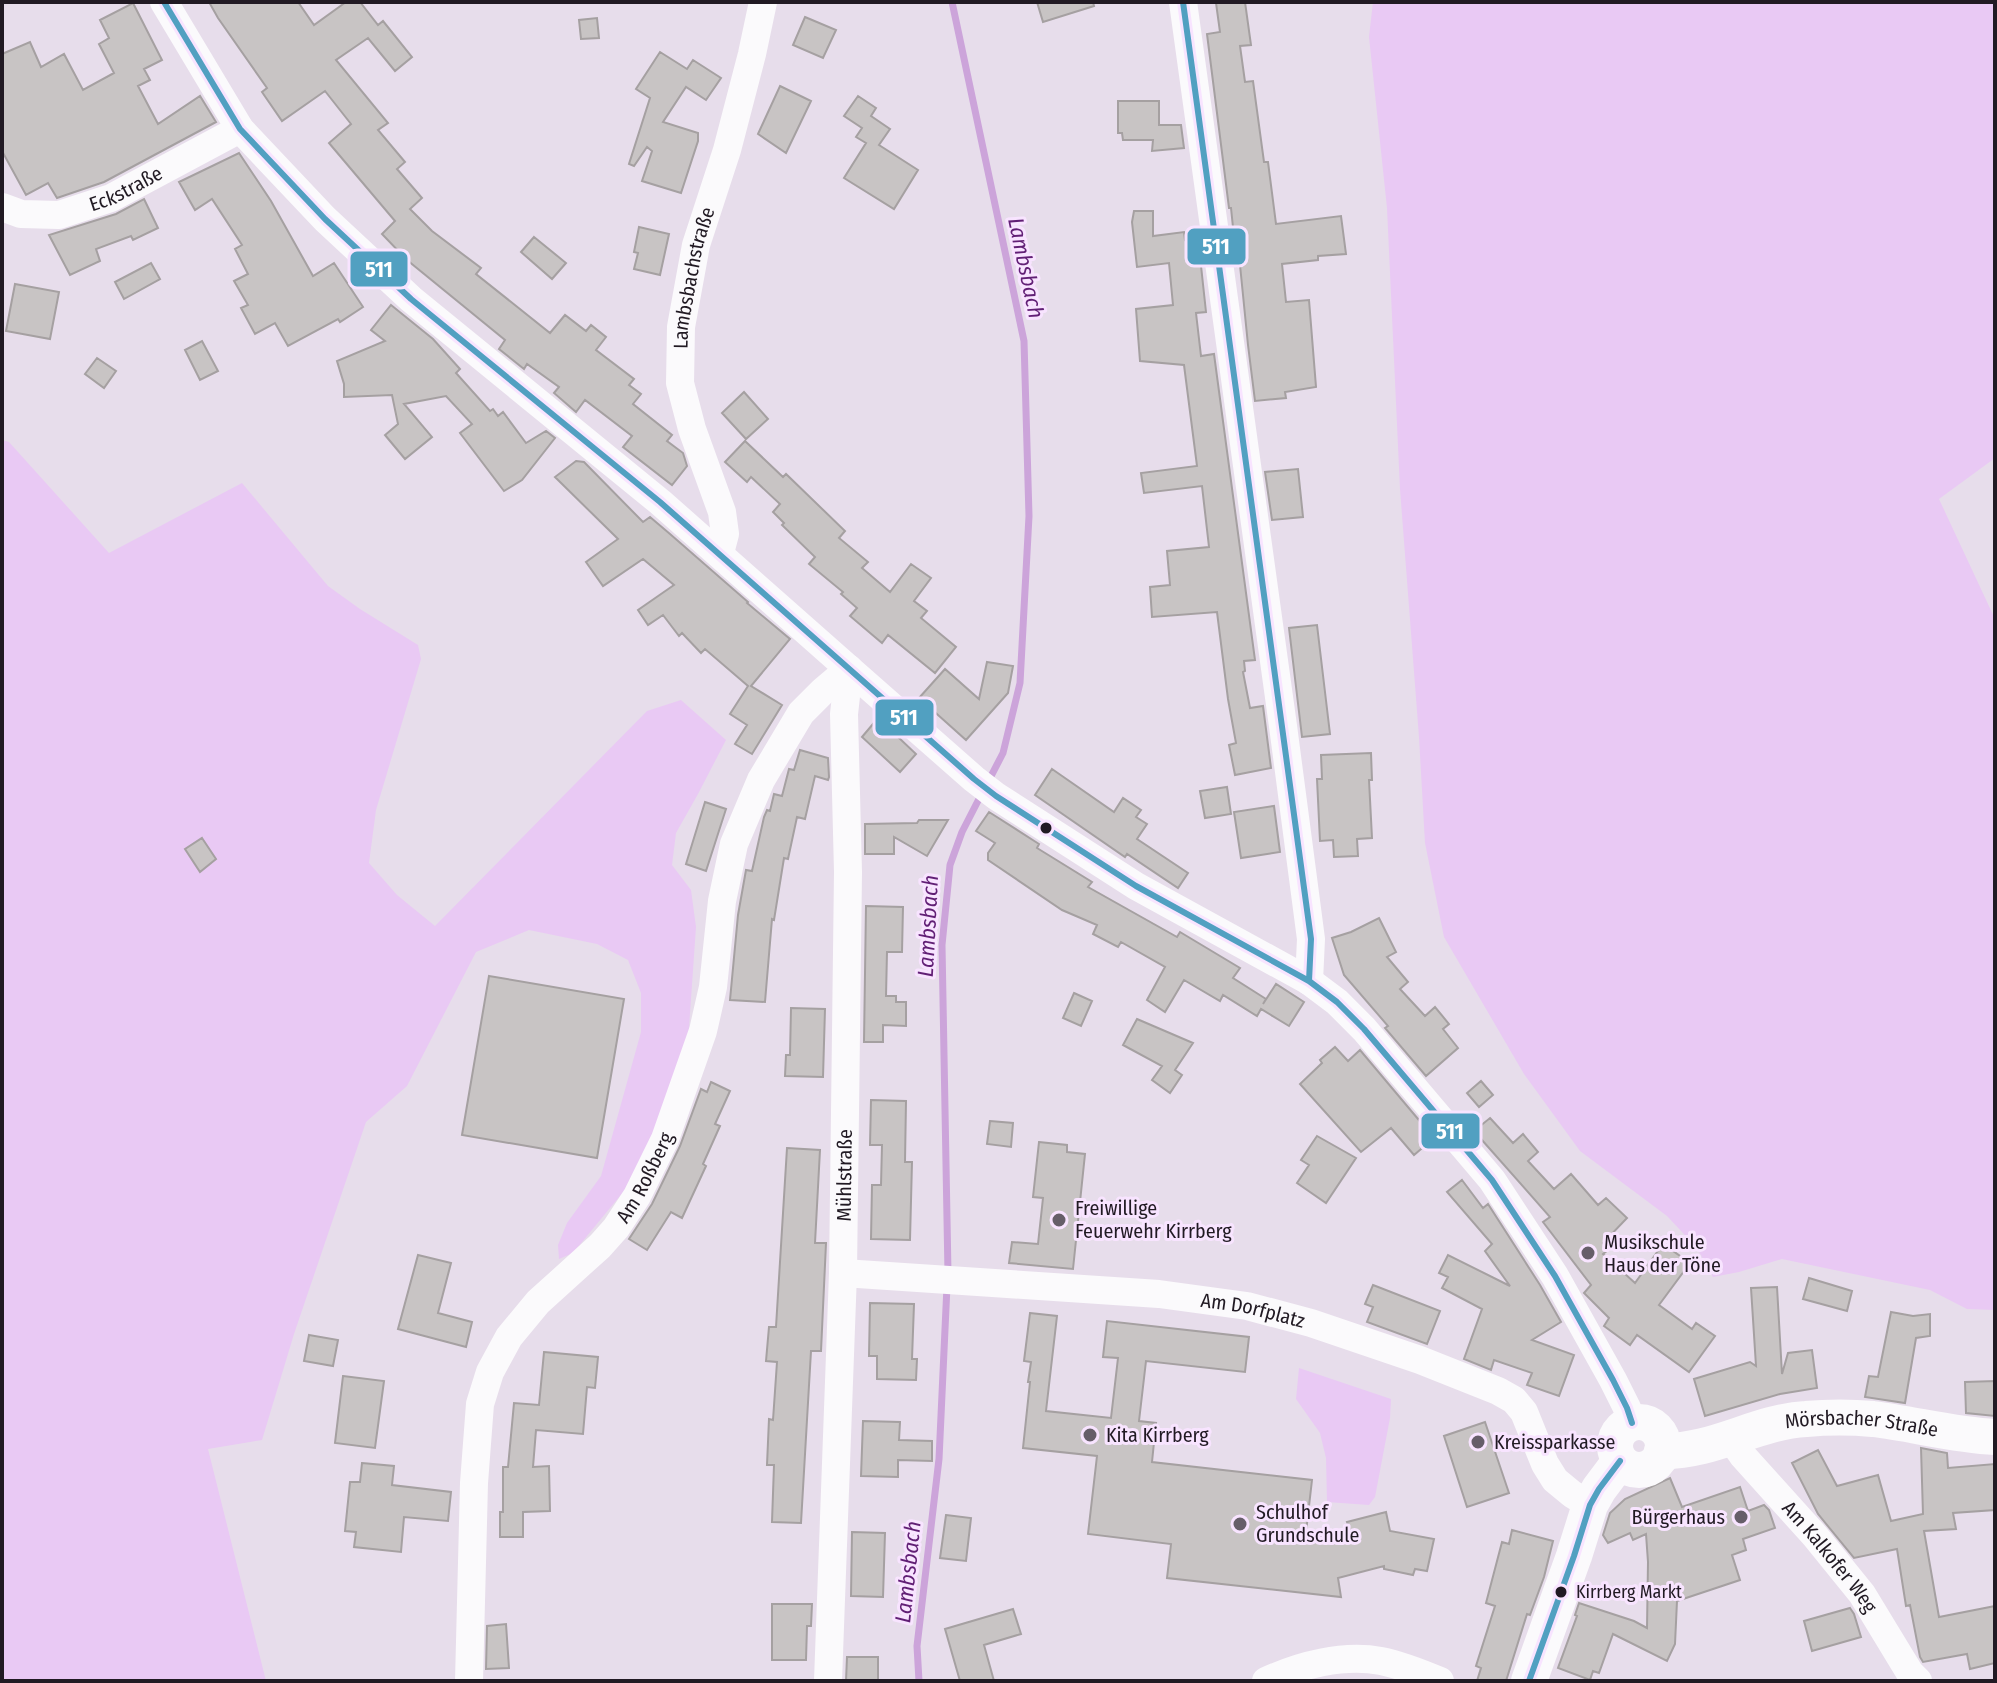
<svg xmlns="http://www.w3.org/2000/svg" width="1997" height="1683" font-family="'Fira Sans Condensed',sans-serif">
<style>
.green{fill:#e9c9f4}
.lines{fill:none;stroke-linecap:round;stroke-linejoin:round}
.stream{stroke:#cca4da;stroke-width:7}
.building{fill:#c8c4c4;stroke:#a5a0a1;stroke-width:2}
.minor{stroke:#fbfafc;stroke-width:28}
.tertiary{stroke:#fbfafc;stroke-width:36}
.bus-1-casing{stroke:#f8e4ff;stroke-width:12}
.bus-1{stroke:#51a0c1;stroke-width:6}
.bus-dot{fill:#211a23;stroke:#f8e4ff;stroke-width:3}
.poi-dot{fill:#665e69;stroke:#f8e4ff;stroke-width:3}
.labels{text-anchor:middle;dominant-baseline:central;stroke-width:6;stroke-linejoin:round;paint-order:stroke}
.bus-label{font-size:18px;fill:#211a23;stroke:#f8e4ff;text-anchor:start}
.street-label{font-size:20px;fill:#211a23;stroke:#f8e4ff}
.poi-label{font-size:20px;fill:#211a23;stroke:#f8e4ff;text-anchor:start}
.water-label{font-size:22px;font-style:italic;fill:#611f75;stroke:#f8e4ff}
.line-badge{stroke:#f8e4ff;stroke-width:3}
.badge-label{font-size:22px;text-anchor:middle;font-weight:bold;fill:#fff}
</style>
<rect width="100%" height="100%" fill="#e7ddeb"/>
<path class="green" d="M1373,2H1995V458L1939,499L1995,619V1310L1967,1309L1930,1290L1782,1259L1739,1272L1713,1277L1697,1248L1667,1216L1580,1151L1524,1074L1444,937L1425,843L1419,737L1400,489L1387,208L1369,37Z
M2,440L9,442L109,553L242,483L328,586L360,609L418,645L421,659L376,810L369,863L397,895L435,926L647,711L681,700L726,740L698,794L676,833L672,865L691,890L696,927L688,1042L650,1142L624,1191L573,1253L559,1259L558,1245L567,1223L601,1176L641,1032V993L628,960L597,944L529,930L476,952L407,1086L366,1122L294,1334L262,1440L208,1449L266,1681H2Z
M1299,1368L1391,1399L1390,1418L1375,1497L1369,1505L1327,1502L1326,1458L1320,1433L1296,1399Z"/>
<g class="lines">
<path class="stream" d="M952,2L1024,341L1029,516L1020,683L1003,753L988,782
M948,1273L942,945L950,865L962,832L982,793
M919,1681L917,1646L939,1459L947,1286"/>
</g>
<path class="building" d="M209,2H298L314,25L346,2H360L378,25L383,21L412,57L395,71L368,38L336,60L388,123L378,130L405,162L397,169L422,198L410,209L432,231L481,268L476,274L550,333L565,315L586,331L591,325L606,337L596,350L634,379L629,385L641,394L633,404L672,435L667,441L683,453L687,466L672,485L623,447L632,436L585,400L576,412L554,393L559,387L527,364L524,369L499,349L505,340L407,260L382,234L395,221L329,143L351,124L325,91L282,121L262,92L267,88L218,18Z
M1037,2H1093L1094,6L1043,22Z
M1225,2H1245L1251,45L1240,46L1245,82L1253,81L1264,162H1268L1276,224L1341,216L1346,254L1318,256V260L1282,264L1286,302L1309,300L1316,387L1285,392L1286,398L1255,401L1248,345L1240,265L1237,266L1231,208H1229L1207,34L1220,32L1216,3Z
M133,3L162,60L144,69L150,80L138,86L158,124L200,96L216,122L104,182L57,198L48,183L26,195L2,151V54L30,42L41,67L64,54L83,90L114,73L99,44L109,38L100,20Z
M805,17L836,30L823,58L793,45Z
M597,18L599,38L581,39L579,20Z
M660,52L687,69L693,60L721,78L706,100L686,87L663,122L698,133V141L681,193L642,181L652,151L647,147L634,166L629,164L650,98L636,89Z
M780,86L811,101L786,153L758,134Z
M858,96L876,108L871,116L890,129L879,145L918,170L894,209L844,178L866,143L856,137L862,128L844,116Z
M1118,101H1159V125H1181L1184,148L1152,151L1153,140H1123L1122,133H1118Z
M239,153L271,201L313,276L334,263L363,307L340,322L338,319L288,346L275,323L255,334L241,308L248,305L234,281L248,274L235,249L242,245L212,199L195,210L179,182Z
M144,199L158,228L133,240L131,236L96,249L100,261L70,275L49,235L116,214Z
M1134,211H1153V236L1184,232L1185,240L1198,238L1206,312L1196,313L1201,356L1214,354L1255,660L1244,661L1245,671L1243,672L1250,708L1263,706L1271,768L1235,775L1229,745L1236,743L1228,699L1217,612L1152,617L1150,587L1170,585L1167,551L1209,547L1202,486L1144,493L1141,473L1197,466L1184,365L1140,361L1136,309L1173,305L1169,263L1137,267L1132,222Z
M639,227L669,234L660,275L634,269L638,253L634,252Z
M534,237L566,263L552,279L521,252Z
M151,263L160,279L124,299L115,282Z
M15,284L59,292L50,339L6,331Z
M391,305L433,339L460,369L456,373L490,411L493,409L498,416L503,412L526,443L546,431L555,438L522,480L504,491L460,433L472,424L446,396L404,404L432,437L405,459L385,435L398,424L392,395L344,397V384L337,361L385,341L371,330Z
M202,341L218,371L200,380L185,350Z
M97,358L116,371L104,388L85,374Z
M744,392L768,419L746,439L722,413Z
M745,441L783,477L786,474L845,531L839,538L868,562L862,568L890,592L911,564L931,578L914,601L927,611L921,618L956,647L935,673L888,635L882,643L850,616L857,608L841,594L843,592L809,564L815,557L782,525L784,523L773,512L780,504L751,477L747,482L725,462Z
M576,461L584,462L643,522L650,517L670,534L748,602L747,603L790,639L751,686L782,705L752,754L735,744L747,725L730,714L748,686L705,649L701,653L682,633L679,636L663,615L648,625L638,610L674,585L643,559L603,586L586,562L618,539L555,477Z
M1298,469L1303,517L1272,520L1265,472Z
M1317,625L1330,734L1302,737L1289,628Z
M987,662L1013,666L1008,693L966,740L919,698L945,669L979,699Z
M878,718L916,754L900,772L862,737Z
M800,750L828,758L829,777L828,780L815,776L805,819L797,817L788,859L784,858L774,920L772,919L765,1002L730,1000L738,915L746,870L752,871L764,817L767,810L770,811L774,794L782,796L789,769L794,770Z
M1371,753L1372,780H1369L1372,838L1357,839L1358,856L1334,857L1333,840L1320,841L1317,779H1322L1321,755Z
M1052,769L1114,812L1123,798L1141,810L1136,817L1147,824L1137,839L1188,873L1178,888L1127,854L1125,857L1035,795Z
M1227,787L1231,814L1205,818L1200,791Z
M705,802L726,809L706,871L686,864Z
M1274,806L1280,852L1241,858L1234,812Z
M989,812L1039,844L1037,848L1092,882L1088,887L1177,937L1180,932L1240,968L1233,978L1266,999L1263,1004L1276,984L1304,1002L1289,1026L1261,1009L1257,1016L1223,995L1220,1001L1184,980L1165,1012L1147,1000L1165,967L1121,942L1118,947L1093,934L1097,925L1062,910L988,860V853L995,843L976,831Z
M919,820H948L927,856L894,837V854H865V824L917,823Z
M202,838L216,859L200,872L185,849Z
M866,906L903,907L902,952H887L886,996H896V1002H906V1026L883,1025V1042H864Z
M1379,918L1396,952L1387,957L1408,982L1400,989L1425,1016L1435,1007L1449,1024L1443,1029L1458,1048L1426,1076L1385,1028L1388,1026L1344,975L1332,938L1351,932Z
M489,976L624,999L597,1158L462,1135Z
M1074,993L1092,1001L1081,1026L1063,1018Z
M791,1008L825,1009L823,1077L785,1076L786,1055H790Z
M1137,1019L1193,1043L1175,1070L1182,1075L1170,1093L1152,1080L1162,1066L1123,1045Z
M1335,1047L1348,1061L1360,1050L1434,1138L1414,1155L1391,1128L1361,1152L1300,1084L1322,1063L1320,1060Z
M1481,1081L1493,1095L1479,1107L1467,1093Z
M711,1082L730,1091L715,1124L720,1126L703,1164L706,1166L682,1218L671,1212L647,1250L629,1239L652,1204L680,1146L701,1089L707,1092Z
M871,1100L906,1101L905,1162H912L910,1240L871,1239L872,1185H881L882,1145H870Z
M1490,1118L1513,1143L1523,1134L1538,1152L1528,1161L1554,1189L1571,1174L1598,1205L1606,1198L1627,1218L1603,1243L1608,1250L1603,1254L1635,1283L1663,1244L1690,1263L1659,1305L1692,1329L1696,1323L1715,1336L1689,1372L1637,1335L1630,1345L1604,1326L1609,1318L1584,1293L1591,1285L1543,1222L1550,1217L1474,1131Z
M990,1121L1013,1123L1011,1147L987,1144Z
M1317,1136L1356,1158L1326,1203L1297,1183L1309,1165L1301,1160Z
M1039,1142L1067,1145V1152L1085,1154L1073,1269L1009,1263L1012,1242L1038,1244L1043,1198L1033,1197Z
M787,1148L820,1150L815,1243H826L821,1351H811L801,1523L772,1522L774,1465H767L769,1419L773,1420L777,1362L766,1361L769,1327H776Z
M1462,1180L1483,1208L1488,1204L1540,1285L1561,1322L1532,1340L1574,1355L1559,1396L1527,1385L1532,1373L1494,1360L1491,1370L1464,1359L1482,1309L1442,1288L1448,1277L1439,1273L1448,1255L1510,1286L1485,1251L1492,1244L1447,1192Z
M418,1255L451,1263L438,1313L472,1322L466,1347L398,1329Z
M1809,1278L1852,1291L1847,1311L1803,1299Z
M1373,1285L1440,1311L1427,1344L1367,1322L1373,1307L1365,1304Z
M1777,1287L1782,1374L1788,1353L1812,1350L1817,1388L1780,1394L1705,1416L1694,1379L1750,1362L1756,1366L1751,1288Z
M870,1303L914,1304L912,1359H917L916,1380L877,1379V1356H869Z
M1891,1312L1913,1316L1930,1314V1336L1916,1338L1905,1403L1865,1397L1869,1376L1878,1377Z
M1030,1313L1057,1316L1046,1411L1111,1418L1118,1358L1103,1357L1107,1321L1249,1337L1245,1372L1146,1361L1139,1421L1156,1423L1152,1462L1312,1480L1305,1541L1350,1530L1347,1522L1386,1512L1390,1531L1434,1539L1427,1571L1415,1569L1413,1575L1384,1569V1566L1338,1578L1341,1597L1167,1578L1171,1544L1088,1534L1097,1456L1023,1448L1030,1382H1028L1031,1362L1024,1361Z
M309,1335L338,1340L333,1366L304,1361Z
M544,1352L598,1357L595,1388L587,1387L583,1434L536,1430L533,1467L549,1466L550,1511L523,1512V1537H500V1512H503V1467H508L514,1403L539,1405Z
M343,1376L384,1381L375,1448L335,1443Z
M1995,1381V1416L1966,1413L1965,1382Z
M863,1421L900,1422L899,1440L932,1441V1461L898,1460V1477L861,1476Z
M1485,1422L1509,1493L1467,1507L1444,1436Z
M1921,1448L1947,1453L1948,1468L1995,1464V1510L1953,1513L1956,1529L1924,1531L1939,1617L1995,1606V1663L1970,1669L1967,1654L1923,1662L1920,1657L1910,1605L1906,1606L1897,1549L1854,1558L1818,1514L1792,1463L1818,1450L1837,1486L1878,1475L1891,1521L1923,1514Z
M362,1463L394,1466L392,1485L451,1492L448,1521L404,1517L401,1552L354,1547L356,1532L345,1531L350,1482H360Z
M1670,1478L1682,1507L1740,1487L1748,1511L1764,1505L1769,1510L1775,1528L1743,1539L1746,1550L1732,1555L1740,1580L1677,1601L1675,1644L1667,1661L1613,1634L1599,1673L1593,1671L1590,1680L1558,1668L1577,1616L1575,1615L1579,1603L1634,1621L1647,1628L1648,1562L1646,1534L1633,1540L1630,1533L1608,1543L1603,1535L1610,1513L1625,1499Z
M946,1515L971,1518L966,1561L940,1558Z
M1512,1530L1553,1541L1544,1577L1530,1615L1527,1614L1506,1681H1477L1481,1668L1476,1666L1495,1606L1486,1603L1502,1542L1509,1544Z
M852,1532L885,1533L883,1597L851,1596Z
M772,1604H812L811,1626H807L806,1660H772Z
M1850,1608L1854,1614L1861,1637L1812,1651L1804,1621Z
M1013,1609L1021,1634L984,1645L994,1681H960L945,1629Z
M506,1624L509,1668L486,1669L487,1626Z
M847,1657H878V1681H846Z"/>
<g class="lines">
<g class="minor">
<path d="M164,2L240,129L325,219L411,299L660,502L849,669L974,779L996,796L1136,886L1309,981L1337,1002L1364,1029L1492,1180L1555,1276L1613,1380L1627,1408L1632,1423"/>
<path d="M1183,2L1283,726L1311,939L1309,981"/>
<path id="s1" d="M2,207L21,214L59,215L111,198L240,129"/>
<path id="s2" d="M720,553L725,534L722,512L692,429L680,383L681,327L696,245L727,150L752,54L763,2"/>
<path id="s3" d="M843,1273L1159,1294L1247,1306L1311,1323L1420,1360L1498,1391L1514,1400L1524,1412L1545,1464L1555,1480L1572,1494L1590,1505"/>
<path id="s4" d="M1731,1439L1743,1456L1815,1536L1862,1594L1910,1673L1918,1681"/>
<path id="s5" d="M469,1681L474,1483L480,1404L490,1372L509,1337L538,1302L600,1246L616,1228L637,1196L665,1139L703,1031L713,987L722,901L734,844L761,780L801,713L823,691L849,669"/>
<path id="s6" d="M828,1681L843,1273L848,872L844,714L849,669"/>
<path d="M1266,1681C1300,1665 1343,1654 1381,1661C1401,1665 1421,1673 1440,1681"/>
</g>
<g class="tertiary">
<circle cx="1639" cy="1446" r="24"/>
<path id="s7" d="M1662,1451C1714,1452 1755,1422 1806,1419C1828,1417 1851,1417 1873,1419C1914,1424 1954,1435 1995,1437"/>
<path d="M1529,1681L1574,1556L1590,1505L1599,1489L1620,1461"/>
</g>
<defs>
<path id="bus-1" d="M164,2L240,129L325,219L411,299L660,502L974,779L996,796L1136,886L1309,981L1337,1002L1364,1029L1492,1180L1555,1276L1613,1380L1627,1408L1632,1423
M1183,2L1311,939L1309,981
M1529,1681L1574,1556L1590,1505L1599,1489L1620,1461"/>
</defs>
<use href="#bus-1" class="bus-1-casing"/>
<use href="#bus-1" class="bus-1"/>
</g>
<g class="bus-dot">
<circle cx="1046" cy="828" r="7"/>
<circle cx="1561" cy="1592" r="7"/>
</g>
<g class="poi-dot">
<circle cx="1059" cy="1220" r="8"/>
<circle cx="1588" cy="1253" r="8"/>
<circle cx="1090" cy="1435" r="8"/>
<circle cx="1478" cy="1442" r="8"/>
<circle cx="1741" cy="1517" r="8"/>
<circle cx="1240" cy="1524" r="8"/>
</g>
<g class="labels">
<g class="bus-label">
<text x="1576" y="1592">Kirrberg Markt</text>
</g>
<g class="street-label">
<text stroke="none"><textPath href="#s1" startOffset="130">Eckstraße</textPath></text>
<text stroke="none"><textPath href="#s2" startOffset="284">Lambsbachstraße</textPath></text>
<text stroke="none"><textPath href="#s6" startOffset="506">Mühlstraße</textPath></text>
<text stroke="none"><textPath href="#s5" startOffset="562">Am Roßberg</textPath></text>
<text stroke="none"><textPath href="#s3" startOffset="412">Am Dorfplatz</textPath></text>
<text stroke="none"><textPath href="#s7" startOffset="204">Mörsbacher Straße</textPath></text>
<text stroke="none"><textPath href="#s4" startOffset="154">Am Kalkofer Weg</textPath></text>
</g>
<g class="poi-label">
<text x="1075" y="1208">Freiwillige<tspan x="1075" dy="23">Feuerwehr Kirrberg</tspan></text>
<text x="1604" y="1242">Musikschule<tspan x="1604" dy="23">Haus der Töne</tspan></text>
<text x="1106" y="1435">Kita Kirrberg</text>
<text x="1494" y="1442">Kreissparkasse</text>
<text x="1256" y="1512">Schulhof<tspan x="1256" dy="23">Grundschule</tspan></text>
<text x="1725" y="1517" text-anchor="end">Bürgerhaus</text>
</g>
<g class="water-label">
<text transform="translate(1026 268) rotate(78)">Lambsbach</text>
<text transform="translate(928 926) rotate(-87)">Lambsbach</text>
<text transform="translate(908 1572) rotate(-84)">Lambsbach</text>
</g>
</g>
<g class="line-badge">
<rect x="1186" y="227" width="61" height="39" rx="8" fill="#51a0c1"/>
<rect x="349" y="250" width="60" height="38" rx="8" fill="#51a0c1"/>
<rect x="874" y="698" width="61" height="39" rx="8" fill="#51a0c1"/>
<rect x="1420" y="1112" width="61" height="38" rx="8" fill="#51a0c1"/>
</g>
<g class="badge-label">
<text x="1216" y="254">511</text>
<text x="379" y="277">511</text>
<text x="904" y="725">511</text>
<text x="1450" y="1139">511</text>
</g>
<rect width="1997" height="1683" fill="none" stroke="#211a23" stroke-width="8"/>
</svg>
